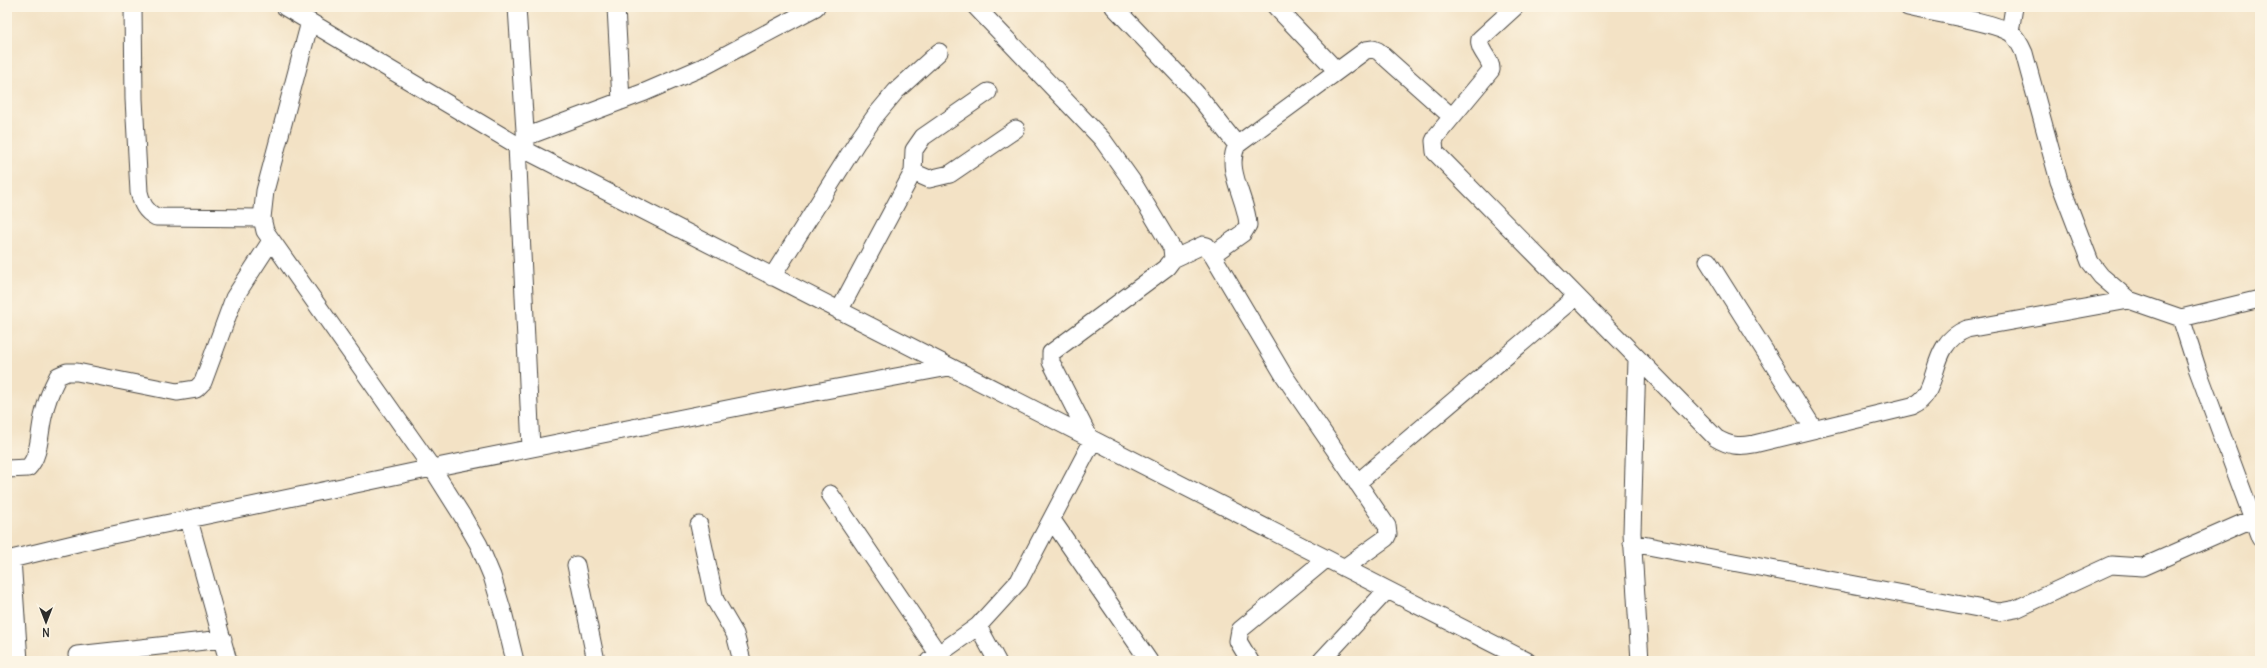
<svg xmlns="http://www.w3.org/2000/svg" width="2267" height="668" font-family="Delius,sans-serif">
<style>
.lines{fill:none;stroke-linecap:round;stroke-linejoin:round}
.street-casing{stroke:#494642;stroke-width:19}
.street{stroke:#fff;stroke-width:17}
</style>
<rect width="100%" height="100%" fill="#fcf5e5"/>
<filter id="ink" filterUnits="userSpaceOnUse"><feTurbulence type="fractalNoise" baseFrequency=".025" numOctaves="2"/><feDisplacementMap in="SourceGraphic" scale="8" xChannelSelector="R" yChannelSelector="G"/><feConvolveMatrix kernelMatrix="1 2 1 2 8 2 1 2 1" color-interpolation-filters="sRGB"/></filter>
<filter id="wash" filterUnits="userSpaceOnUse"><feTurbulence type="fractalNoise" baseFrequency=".012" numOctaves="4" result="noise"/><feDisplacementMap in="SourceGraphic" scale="16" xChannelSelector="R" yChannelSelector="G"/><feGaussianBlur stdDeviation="0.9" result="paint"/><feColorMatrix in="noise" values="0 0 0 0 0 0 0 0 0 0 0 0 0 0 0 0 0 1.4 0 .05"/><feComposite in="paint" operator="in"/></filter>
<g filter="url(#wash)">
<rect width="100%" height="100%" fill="#f3e2c5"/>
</g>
<g filter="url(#ink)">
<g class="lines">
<defs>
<path id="street" d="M133,7L134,99L139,192C142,204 145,211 156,217L262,218
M285,7L527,151L1527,661
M517,7L526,146
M616,7L621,101
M976,7L1102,139L1132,181L1172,248L1173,259L1167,267L1051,353V362L1090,439
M1114,7L1195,92L1237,145
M1276,7L1337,71
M1515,7L1480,39C1477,50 1492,59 1491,70L1437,135L1434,141L1435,152L1716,438C1729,446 1739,447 1754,444L1912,406C1943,392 1926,345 1967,329L2129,300
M1908,7C1929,12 1996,22 2011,33C2017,38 2021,46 2024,53L2059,181L2090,262L2101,276L2129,300L2181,318L2197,368L2260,538
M310,22L265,191L262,218L265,231L432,468L463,517L479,545L492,576L504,616L515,661
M2010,32L2014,7
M525,137L645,92L703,67L816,7
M517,145L531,448
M913,172L929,179L950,174L1016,129
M1212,255L1243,233L1248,225C1247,199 1224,170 1237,145L1366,50L1373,49L1378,51L1452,117
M1173,259L1203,245L1207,246L1283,374L1387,526L1388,534L1386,538L1344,568
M1708,261L1814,429
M772,277L857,142L876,115L896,91L939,52
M839,311L913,172L914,150L923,137L988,92
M2181,318L2260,299
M1637,359L1632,533L1640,661
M7,469L28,468C40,456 39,434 43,417C46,403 51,389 58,376L67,372H77L177,392L196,389L203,382L234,298L271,241
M1357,483L1576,297
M830,494L939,655
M189,520L228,661
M1052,520L1149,661
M699,525L715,600L735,634L742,661
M1632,543L1999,612L2016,609L2111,565L2143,567L2252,519
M12,559L19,661
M7,560L98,538L432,468L783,398L949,367
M576,565L596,661
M978,626L997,661
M77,655L223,639
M929,661L978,626L1019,581L1093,440
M1250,661L1238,641L1240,630L1326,559
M1321,661L1387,590"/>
</defs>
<use href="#street" class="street-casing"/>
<use href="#street" class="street"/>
</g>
</g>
<rect width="2267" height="668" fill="none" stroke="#fcf5e5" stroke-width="24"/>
<g transform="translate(46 622) rotate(180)" stroke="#fcf5e5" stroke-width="3" paint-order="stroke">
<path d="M0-3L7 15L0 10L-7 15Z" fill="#2b2b2b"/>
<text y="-6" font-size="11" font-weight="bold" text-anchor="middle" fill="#2b2b2b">N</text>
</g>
</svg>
